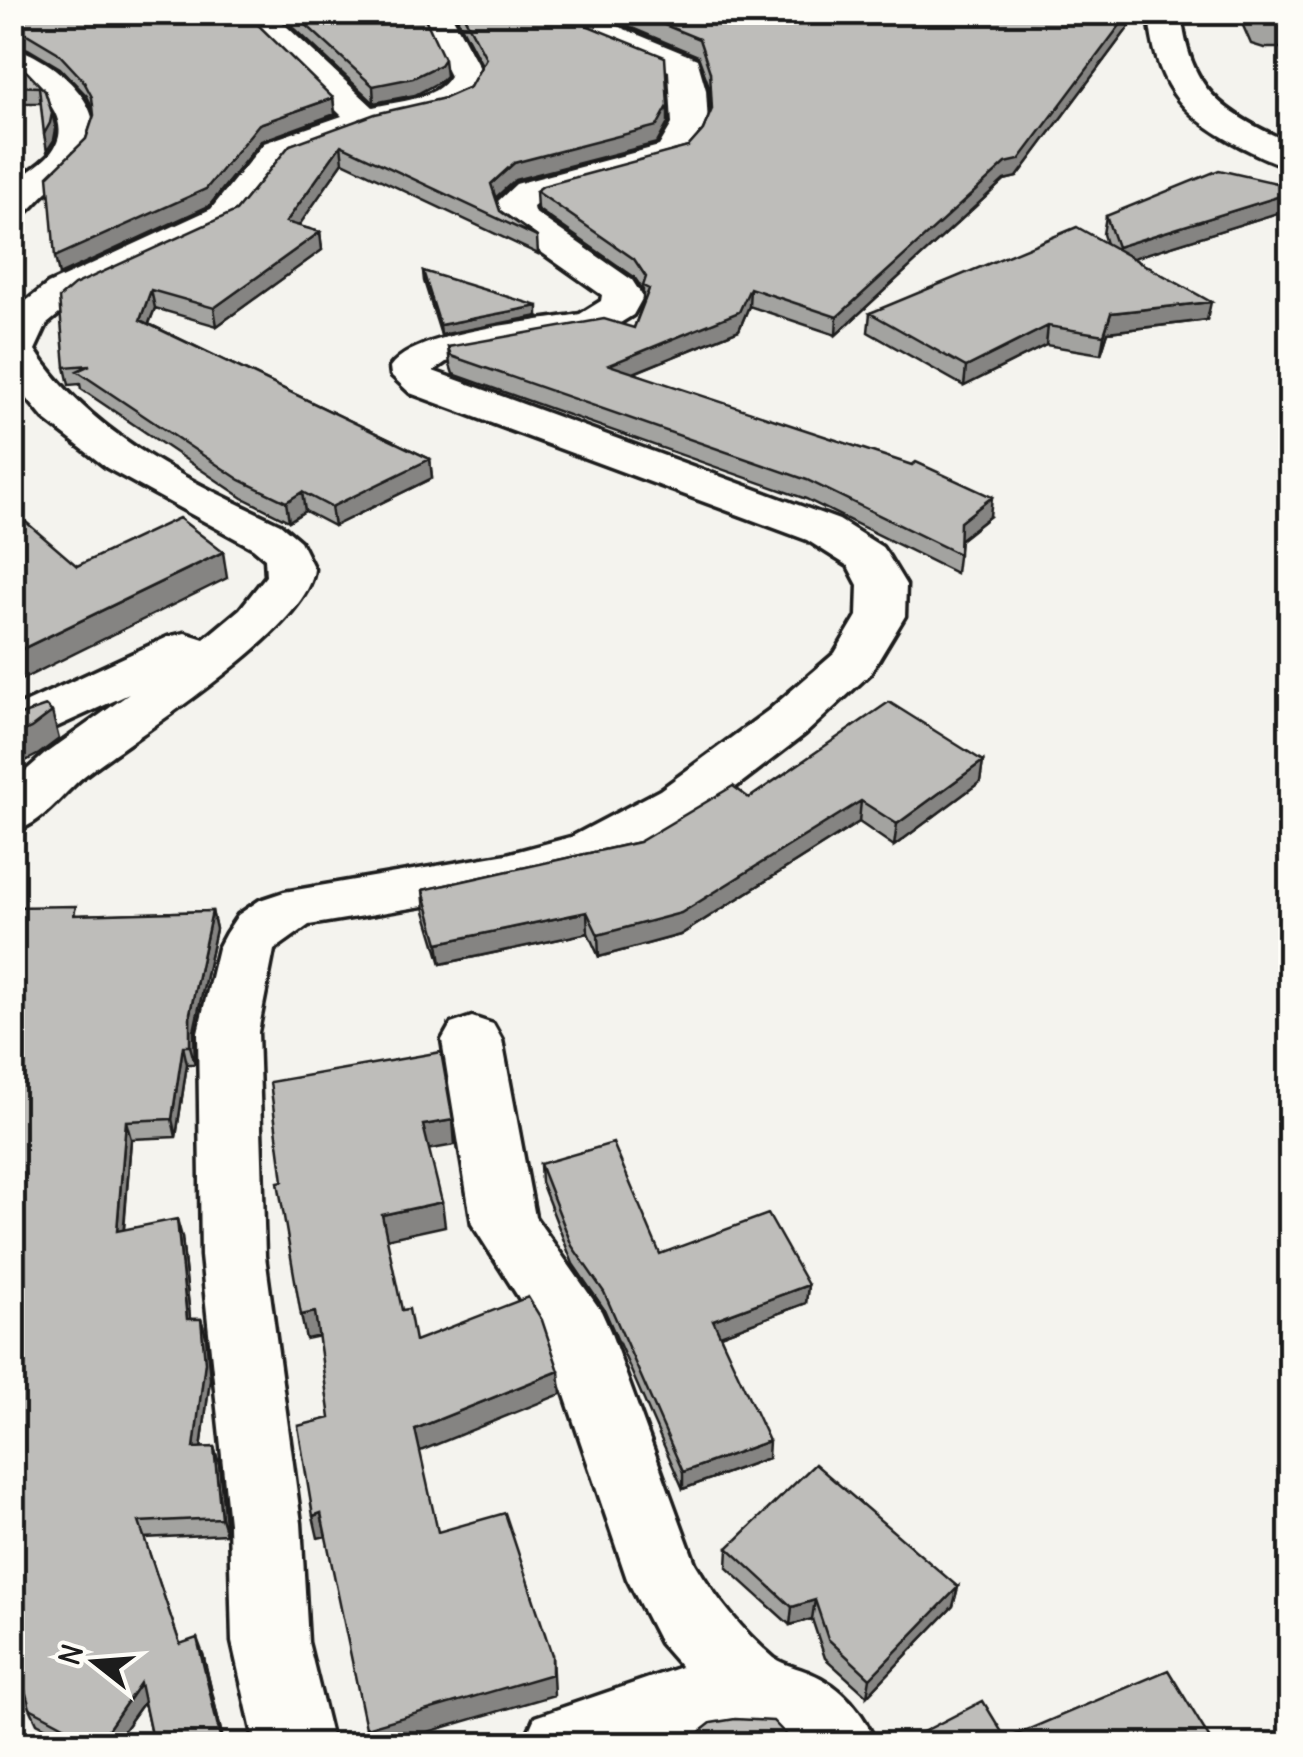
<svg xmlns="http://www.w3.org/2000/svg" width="1303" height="1757" font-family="Delius,sans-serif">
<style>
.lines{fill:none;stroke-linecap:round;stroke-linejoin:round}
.minor-casing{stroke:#1c1c1c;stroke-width:7}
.minor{fill:#fdfcf7;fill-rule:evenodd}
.wall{fill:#a3a3a0;stroke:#1c1c1c;stroke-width:2.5}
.shaded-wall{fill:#858482;stroke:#1c1c1c;stroke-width:2.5}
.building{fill:#bebdba;stroke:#1c1c1c;stroke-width:2.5}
</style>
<rect width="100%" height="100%" fill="#f4f3ee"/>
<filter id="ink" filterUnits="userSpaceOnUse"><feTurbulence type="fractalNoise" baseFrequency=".01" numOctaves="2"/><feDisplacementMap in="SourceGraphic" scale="20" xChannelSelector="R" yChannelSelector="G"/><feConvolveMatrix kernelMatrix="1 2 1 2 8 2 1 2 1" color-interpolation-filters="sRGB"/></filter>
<g filter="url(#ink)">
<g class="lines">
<defs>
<path id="minor" d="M236,12H271L373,107C398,101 436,100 450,76L418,12H450L484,76L469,100L445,111L376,127L290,159L237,225L76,300L47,324L35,350C92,437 189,480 280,524L300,541L314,569C309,630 133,737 84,776C60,796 43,824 12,832V783L45,754L129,694L12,747V709L168,637L185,633L204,639L240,609L266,576L265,558L253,548L107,468L44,419L12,380V314L16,309L48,284L211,209L264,143L342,116Z
M547,12H583L697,59L706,90L708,124L699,145L685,162L542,200L533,207L534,212L632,280L643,297L633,315L604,333L446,362L433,371L839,520L882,547L889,557L906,585L905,616L870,674L805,734L698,816L607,865L507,892L309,925L274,950L258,1032L265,1256L301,1523L308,1642L333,1744H255L232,1642L229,1523L201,1256L198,1032L218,948L226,933L238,915L260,900L284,892L507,854L571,837L660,790L769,710L835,653L857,616L858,585L848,566L807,540L410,393L391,375L390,367C415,331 535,322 580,314L601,301L602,295L503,225L495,204L516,184L659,146L672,124L669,71L563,28Z
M1149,12H1181C1189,91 1222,112 1290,143V167C1273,163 1256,154 1240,146C1179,115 1154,81 1149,12Z
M12,47C48,56 110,104 90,147C81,167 65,178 48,191C35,202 29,215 12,219V184C24,174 40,165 50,154C78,121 38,87 12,71Z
M472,1017L493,1024L502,1040L535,1217L601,1311L610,1331L695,1563C715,1597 743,1632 774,1658C783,1665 799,1668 810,1673C842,1686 864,1712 876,1744H784L773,1735L760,1732L733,1733L675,1744H523L535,1717L681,1667L660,1643L627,1579L547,1342L472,1224L442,1040L451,1024Z"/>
</defs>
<use href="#minor" class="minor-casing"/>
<use href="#minor" class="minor"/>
</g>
<path class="wall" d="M12,12L333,98L335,114L261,141L209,206L59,275L86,139L94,115V111L87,96L60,68L28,49L12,45Z
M277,12H422L446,76L441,81L415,95L374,103Z
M454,12H558L668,123L657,143L515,180L496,198L500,211L537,237L538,254L343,162L298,226L320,232L322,250L217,326L155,308L149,324L430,459L432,478L334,526L305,511L289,521L243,498L81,389L80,384L69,385L65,367L236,211L290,145L445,98L470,87L482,65Z
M594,12H1140L1017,177L1004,180L836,335L749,306L739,330L634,373L990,516L960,540L956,573L806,499L453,374L450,365L448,347L634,328L643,303V290L634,277L537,209L536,191L688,147L703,130L711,111L710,89L698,56Z
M1237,12H1290V48H1264L1251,44Z
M12,61L45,91L56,129L54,140L47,151L41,103H18L12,155Z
M1290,209L1133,258L1207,320L1108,332L1101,354L1046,345L964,386L868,332L870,313L1106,244L1103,234L1106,216Z
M423,271L538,316L441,335L424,281Z
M983,761L980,782L894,846L859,822L680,935L599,957L588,933L441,964L425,911L423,890L639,842L749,798Z
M12,907L78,915L212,911L216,929L194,1031L195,1064H187L176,1137L131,1139L124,1230L182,1237L190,1319H201L206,1336L210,1379L201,1448L214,1447L219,1464L226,1534L144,1538L180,1644L203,1654L224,1744H153L144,1702L114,1744H77L37,1723L30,1708L20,1671L12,1676Z
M540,1164L660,1254L808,1285L806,1303L720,1335L768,1458L683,1489L604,1309L573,1264L541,1182Z
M728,1548L958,1587L953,1606L867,1696L825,1658L812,1619L790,1625L727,1568Z"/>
<path class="shaded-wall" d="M1130,12H1140L1017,177L1004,180L836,335L837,317Z
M444,59L446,76L441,81L415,95L374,103L373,86Z
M15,86L18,103L12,155V105Z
M333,98L335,114L261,141L209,206L59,275L55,257L259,124Z
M668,106V123L657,143L515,180L492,201L491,184L514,163Z
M52,113L56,129L54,140L47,151L44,134Z
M341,145L343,162L289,240L286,222Z
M1290,193V209L1114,264L1117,247Z
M320,232L322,250L217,326L214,308Z
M750,288L749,306L739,330L609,383V365Z
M151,290L155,308L143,338L140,320Z
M1211,302L1207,320L1108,332L1101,354L1104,335L1111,313Z
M538,306V316L441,335L440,325Z
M1048,326L1046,345L964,386L966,367Z
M430,459L432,478L334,526L331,507Z
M302,492L305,511L289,521L286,502Z
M992,497L990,516L958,541L960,522Z
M223,552L227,578L15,683L20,701L12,706V654Z
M52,712L59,739L39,754L12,768V737Z
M983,761L980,782L894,846L897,824Z
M861,801L859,822L680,935L599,957L598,935Z
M212,911L216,929L194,1031L195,1064L190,1046V1013Z
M587,912L588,933L441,964L438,943Z
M183,1046L187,1064L176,1137L172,1119Z
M453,1120L455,1145L426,1150L423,1125Z
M126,1121L131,1139L122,1249L117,1231Z
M442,1202L445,1226L386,1239L382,1215Z
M177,1219L182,1237L192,1337L187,1319Z
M808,1285L806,1303L712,1338L713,1320Z
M315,1312L320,1336L306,1339L301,1315Z
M201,1319L206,1336L210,1379L199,1465L194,1448Z
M559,1371L561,1394L418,1452L415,1429Z
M769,1441L768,1458L683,1489V1472Z
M214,1447L219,1464L226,1534L221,1518Z
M321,1513L326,1536L318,1538L313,1516Z
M958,1587L953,1606L867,1696L870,1678Z
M815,1600L812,1619L790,1625L792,1607Z
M197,1638L203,1654L224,1744H208Z
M15,1654L23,1669L12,1676V1655Z
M552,1655L554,1695L387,1744H370L366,1728Z
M140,1683L146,1699L114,1744H98Z"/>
<path class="building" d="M12,12H245L333,98L259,124L206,189L55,257L48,176L86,139L94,115L92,97L83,80L57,52L25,33L12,29Z
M292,12H422L444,59L440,65L413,78L373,86Z
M462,12H558L561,15L665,57L668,106L657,126L514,163L491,184L500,211L537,237L341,145L286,222L320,232L214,308L151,290L140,320L430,459L331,507L302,492L286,502L240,480L77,371L90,365L65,367L59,298L74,285L236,211L290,145L375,114L445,98L470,87L486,58Z
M633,12H1130L1019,160L1006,163L837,317L750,288L739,312L609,365L912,465L916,462L992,497L960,522L959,554L807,480L451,356L448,347L604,319L634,328L649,289L643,286L646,277L634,259L536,191L543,186L688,147L703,130L712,109L710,72L699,39Z
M1257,12H1290V17H1270Z
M12,61L27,72L45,91L52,113L50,123L44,134L39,87L15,86L12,105Z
M1219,170L1290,186V193L1117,247L1106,216Z
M1077,227L1211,302L1111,313L1104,335L1048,326L966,367L870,313Z
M423,271L538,306L440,325Z
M12,510L77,566L179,518L223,552L12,654Z
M889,702L983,761L897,824L861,801L681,913L598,935L587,912L438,943L423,890L639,842L733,786L749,798Z
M46,706L52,712L31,728L12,737V718Z
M76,906L74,915L212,911L190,1013V1046H183L172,1119L126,1121L117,1231L177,1219L187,1319H201L205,1362L194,1448L214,1447L221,1518L139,1522L180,1644L197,1638L221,1740L208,1744H153L140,1683L98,1744L30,1708L15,1654L12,1655V1293L15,1288H12V907Z
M441,1052L453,1120L423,1125L442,1202L382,1215L402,1310L409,1309L415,1341L528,1297L542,1320L559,1371L415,1429L438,1532L505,1513L552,1655V1674L366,1728L321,1513L313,1516L298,1426L330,1418L315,1312L301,1315L278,1182L283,1181L270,1082Z
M613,1143L660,1254L768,1214L808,1285L713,1320L769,1441L683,1472L604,1292L572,1246L540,1164Z
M815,1464L958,1587L870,1678L828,1639L815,1600L792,1607L728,1548Z
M1168,1670L1213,1744H919V1734L983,1701L1006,1739Z
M735,1719L773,1721L795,1744H684L711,1723Z"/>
</g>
<rect width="1303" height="1757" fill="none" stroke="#fdfcf7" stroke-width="50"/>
<rect x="25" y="25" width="1253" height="1707" fill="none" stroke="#1c1c1c" stroke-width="4" filter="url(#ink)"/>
<g transform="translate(95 1662) rotate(287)" stroke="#fdfcf7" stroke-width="8" paint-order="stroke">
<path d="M0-8L18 38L0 25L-18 38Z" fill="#1c1c1c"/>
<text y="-15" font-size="28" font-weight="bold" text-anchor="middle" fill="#1c1c1c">N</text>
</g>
</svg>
